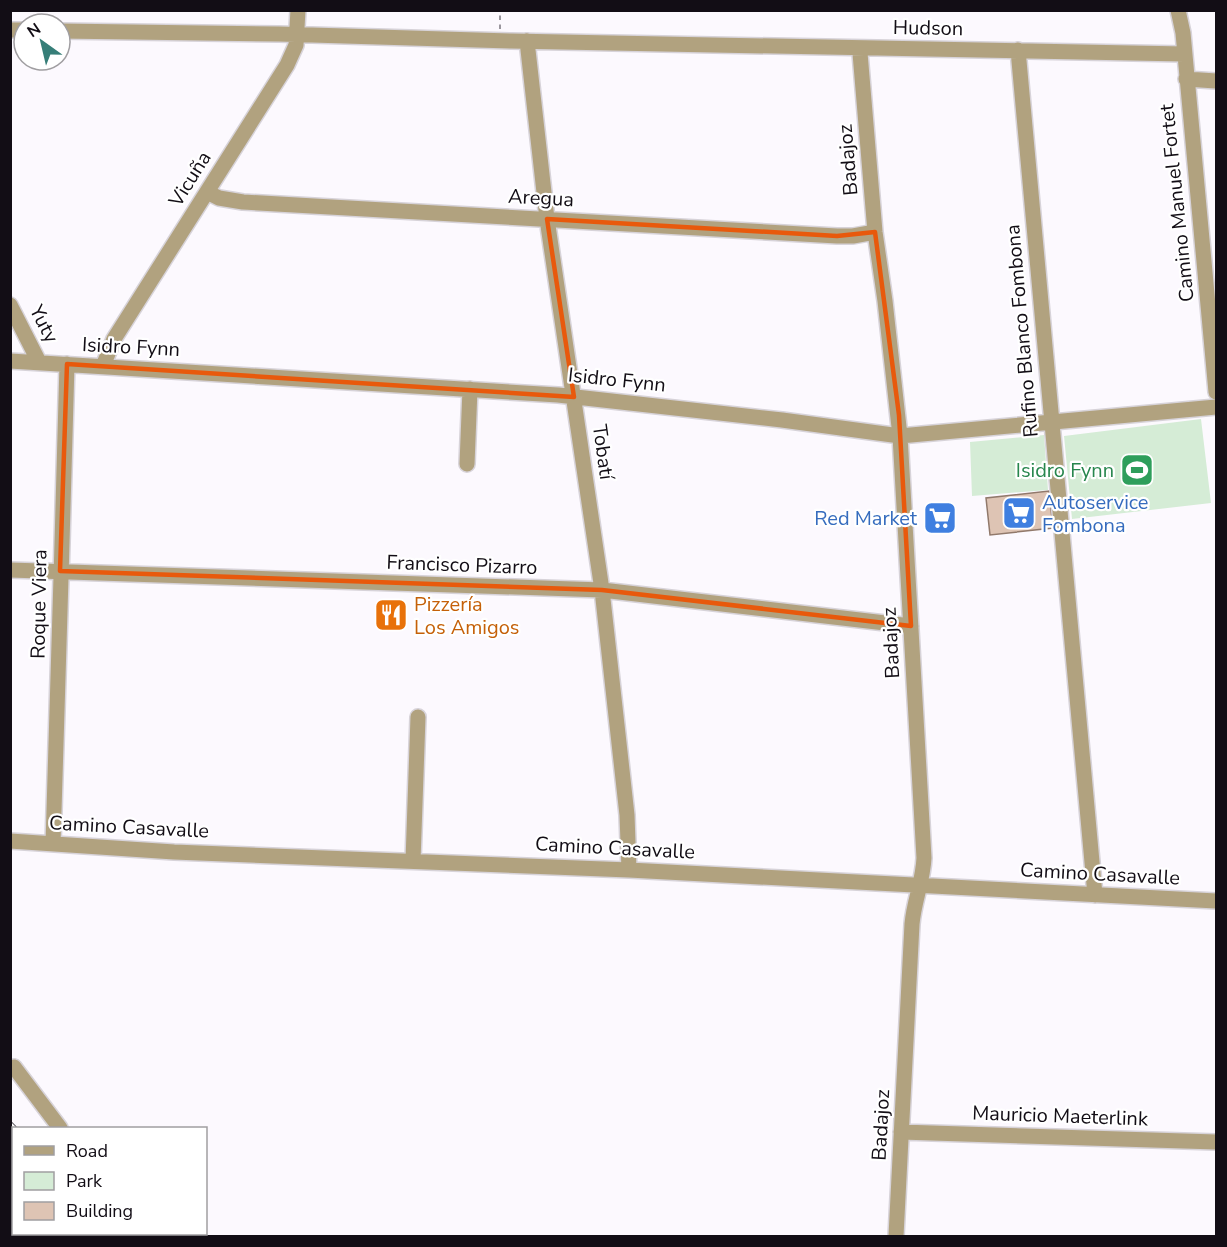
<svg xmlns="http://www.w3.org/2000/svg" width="1227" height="1247" font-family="'Nunito Sans',sans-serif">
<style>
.green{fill:#d5ecd6}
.building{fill:#dec4b4;stroke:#91796b;stroke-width:1.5}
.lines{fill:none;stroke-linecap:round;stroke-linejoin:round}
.minor-casing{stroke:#d7d3d9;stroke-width:18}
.path{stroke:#9a969d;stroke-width:2;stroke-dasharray:4.5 4.5;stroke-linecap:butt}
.minor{stroke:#b1a27f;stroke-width:15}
.rail-casing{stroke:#49454c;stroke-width:6}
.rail{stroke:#fff;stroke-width:4;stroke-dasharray:11;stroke-linecap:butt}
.marked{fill:none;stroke:#e8590c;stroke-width:4.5;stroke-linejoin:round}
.labels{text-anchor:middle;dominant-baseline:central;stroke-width:4.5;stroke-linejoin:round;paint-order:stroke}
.street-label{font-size:20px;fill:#120d15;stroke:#fff}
.leisure-label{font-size:20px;fill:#27864d;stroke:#fff;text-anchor:end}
.shop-label{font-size:20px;fill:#366cbe;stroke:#fff;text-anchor:start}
.food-label{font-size:20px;fill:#c56008;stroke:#fff;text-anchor:start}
</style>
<rect width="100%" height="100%" fill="#fcf9fe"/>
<path class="green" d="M1201,419L1211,503L1072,519L1064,436Z
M1044,435L1048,490L972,496L970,442Z"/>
<path class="building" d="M1049,491L1053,528L990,535L986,498Z"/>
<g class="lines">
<defs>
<path id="minor" d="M1178,10L1183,33L1216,392
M10,30H24
M60,31L279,34L511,41L1184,54
M527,41L547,219L602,590L627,815L629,870
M861,48L860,53L875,232L885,301L900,436L924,858C923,881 914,901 912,924L896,1236
M1018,50L1095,895
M1186,79L1216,81
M207,192L219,198L243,202L837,236H853L875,232
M10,305L39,362
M10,361L558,395L782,420L900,436L1216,407
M103,366L114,339L287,65L296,45L298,10
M467,464L470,389
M10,570L602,590L911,626
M10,841L174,852L629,870L1216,901
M53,844C59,684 62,524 67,364
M413,861L418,717
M14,1067L60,1128
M901,1132L1216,1142
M145,1234L147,1236"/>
</defs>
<use href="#minor" class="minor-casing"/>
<path class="path" d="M500,29V10"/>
<use href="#minor" class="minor"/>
<defs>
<path id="rail" d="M10,1124L14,1128
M89,1234L92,1236"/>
</defs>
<use href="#rail" class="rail-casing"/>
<use href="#rail" class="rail"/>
</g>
<path class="marked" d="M547,219L837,236L875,232L899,415L911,626L602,590L60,571L67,364L574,397Z"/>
<defs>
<symbol id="stadium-square" viewBox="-11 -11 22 22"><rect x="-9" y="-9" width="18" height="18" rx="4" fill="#2e9e5b" stroke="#fff"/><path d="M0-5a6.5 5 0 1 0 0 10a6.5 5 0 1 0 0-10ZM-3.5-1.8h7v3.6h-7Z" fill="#fff"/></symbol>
<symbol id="supermarket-square" viewBox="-11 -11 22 22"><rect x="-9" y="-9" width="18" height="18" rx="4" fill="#3f7fe0" stroke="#fff"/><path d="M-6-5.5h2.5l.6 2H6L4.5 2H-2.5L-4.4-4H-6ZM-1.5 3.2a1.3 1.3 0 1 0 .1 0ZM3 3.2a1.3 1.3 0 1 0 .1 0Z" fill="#fff"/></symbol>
<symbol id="restaurant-square" viewBox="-11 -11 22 22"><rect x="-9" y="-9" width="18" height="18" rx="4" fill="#e8710a" stroke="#fff"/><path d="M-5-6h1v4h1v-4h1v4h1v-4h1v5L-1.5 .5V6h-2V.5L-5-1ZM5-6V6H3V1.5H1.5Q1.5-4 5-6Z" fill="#fff"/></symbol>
</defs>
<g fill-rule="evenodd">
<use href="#stadium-square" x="1118" y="451" width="38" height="38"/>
<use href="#supermarket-square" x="1000" y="494" width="38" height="38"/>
<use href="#supermarket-square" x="921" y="499" width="38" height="38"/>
<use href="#restaurant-square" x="372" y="596" width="38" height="38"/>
</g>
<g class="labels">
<g class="street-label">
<text transform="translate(928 28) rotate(1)">Hudson</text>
<text transform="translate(848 160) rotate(-95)">Badajoz</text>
<text transform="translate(190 179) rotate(-58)">Vicuña</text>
<text transform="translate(541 198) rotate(3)">Aregua</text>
<text transform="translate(1177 203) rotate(-96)">Camino Manuel Fortet</text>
<text transform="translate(44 324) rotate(63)">Yuty</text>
<text transform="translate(1022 331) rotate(-95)">Rufino Blanco Fombona</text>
<text transform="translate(131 347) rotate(3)">Isidro Fynn</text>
<text transform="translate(617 380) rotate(6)">Isidro Fynn</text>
<text transform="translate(603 452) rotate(82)">Tobatí</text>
<text transform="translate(462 565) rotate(2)">Francisco Pizarro</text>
<text transform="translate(39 604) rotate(-89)">Roque Viera</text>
<text transform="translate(891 643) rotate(-93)">Badajoz</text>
<text transform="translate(129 827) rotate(3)">Camino Casavalle</text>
<text transform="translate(615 848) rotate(3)">Camino Casavalle</text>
<text transform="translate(1100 874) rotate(3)">Camino Casavalle</text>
<text transform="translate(1060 1116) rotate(2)">Mauricio Maeterlink</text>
<text transform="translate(881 1125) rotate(-87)">Badajoz</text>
</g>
<g class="leisure-label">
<text x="1114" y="470">Isidro Fynn</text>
</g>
<g class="shop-label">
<text x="1042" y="502">Autoservice<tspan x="1042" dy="23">Fombona</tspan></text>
<text x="917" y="518" text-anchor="end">Red Market</text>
</g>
<g class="food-label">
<text x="414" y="604">Pizzería<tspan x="414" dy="23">Los Amigos</tspan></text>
</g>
</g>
<rect width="1227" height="1247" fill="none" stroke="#120d15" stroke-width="24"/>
<rect x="12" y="1127" width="195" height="108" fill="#ffffff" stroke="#a09ea1" stroke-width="1.5"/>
<rect x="24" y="1146" width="30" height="9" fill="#b1a27f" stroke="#a09ea1" stroke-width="1.5"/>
<text x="66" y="1157" font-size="18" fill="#120d15">Road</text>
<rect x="24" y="1172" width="30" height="18" fill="#d5ecd6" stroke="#a09ea1" stroke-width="1.5"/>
<text x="66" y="1187" font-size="18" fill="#120d15">Park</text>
<rect x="24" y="1202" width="30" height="18" fill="#dec4b4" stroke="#a09ea1" stroke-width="1.5"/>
<text x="66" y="1217" font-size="18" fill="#120d15">Building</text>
<g transform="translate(42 42) rotate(326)"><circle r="28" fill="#ffffff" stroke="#a09ea1" stroke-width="1.5"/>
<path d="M0-4.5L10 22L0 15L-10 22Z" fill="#367e78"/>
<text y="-9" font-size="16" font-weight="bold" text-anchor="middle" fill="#120d15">N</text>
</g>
</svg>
